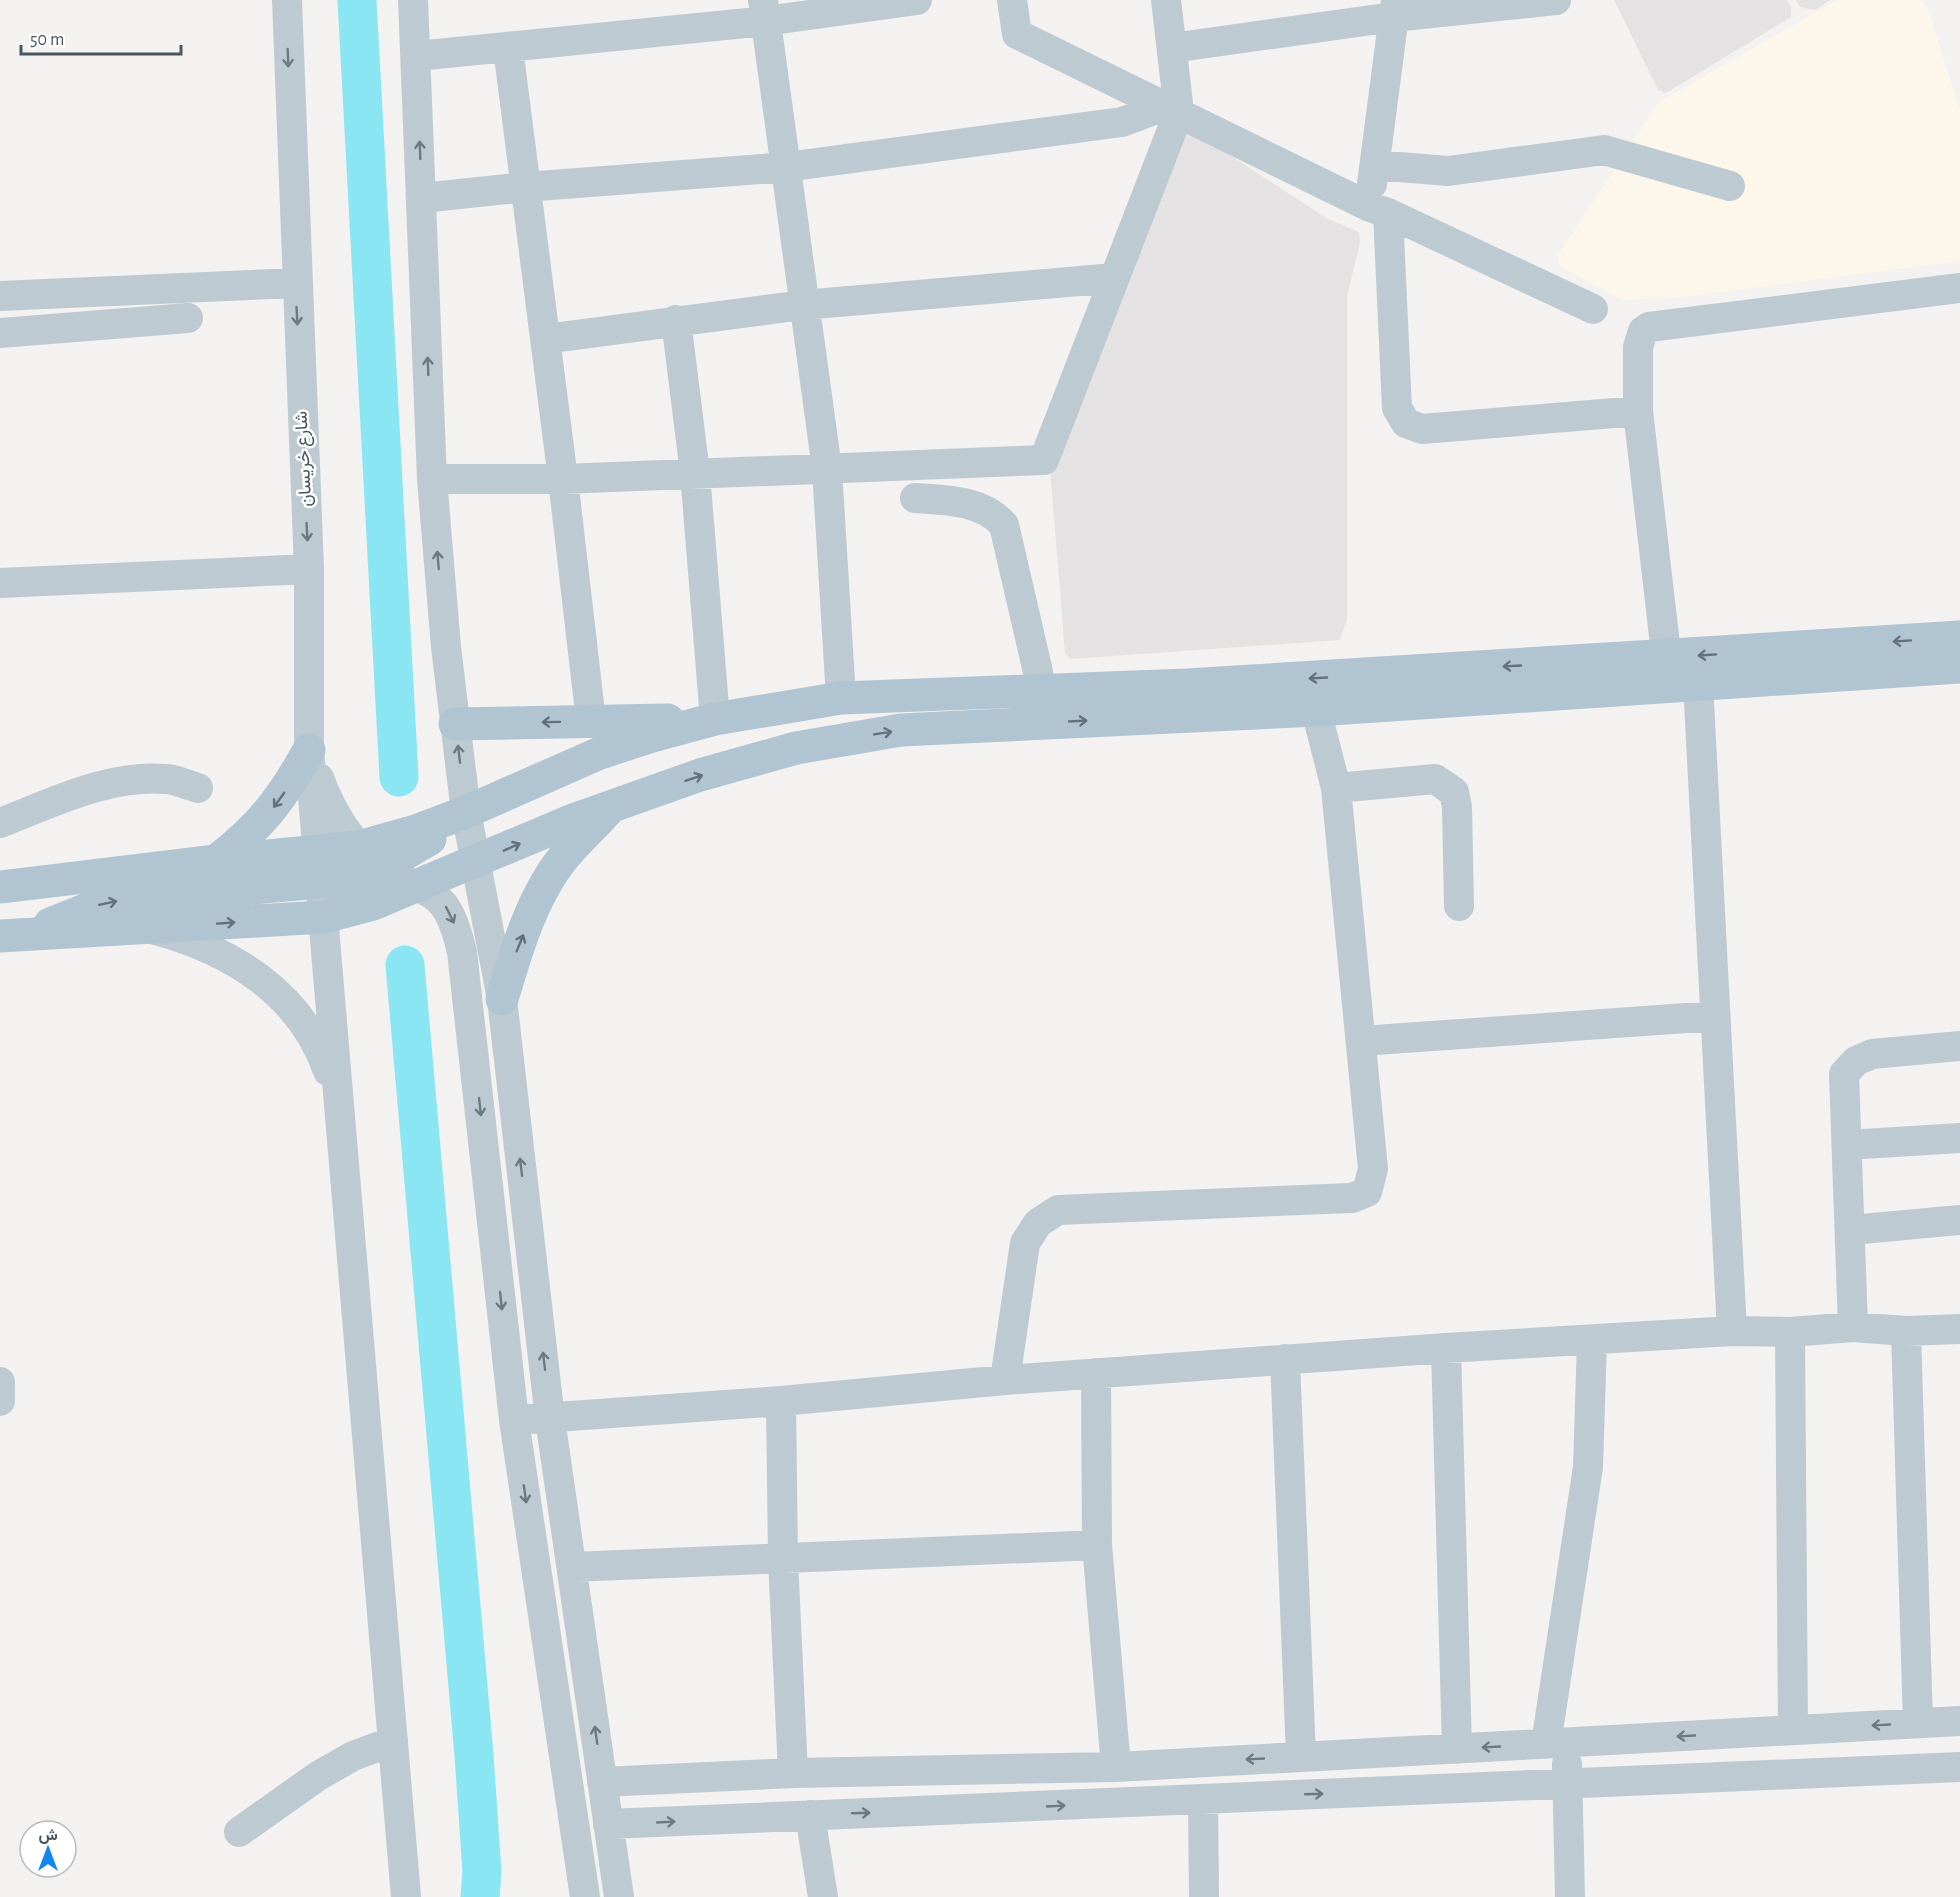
<svg xmlns="http://www.w3.org/2000/svg" width="1960" height="1897" font-family="'Alegreya Sans',Vazirmatn,sans-serif">
<style>
.commercial{fill:#fdf6eb}
.education{fill:#e5e2e3}
.lines{fill:none;stroke-linecap:round;stroke-linejoin:round}
.river{stroke:#89e6f2;stroke-width:39}
.minor{stroke:#becad1;stroke-width:30}
.major{stroke:#b0c4d1;stroke-width:33}
.oneway{stroke:#6b7a82}
.oneway2{stroke:#62727c}
.labels{text-anchor:middle;dominant-baseline:central;stroke-width:5;stroke-linejoin:round;paint-order:stroke}
.street-label{font-size:18px;fill:#485760;stroke:#fff}
</style>
<rect width="100%" height="100%" fill="#f4f1f1"/>
<path class="commercial" d="M1837,0H1921L1927,7L1960,110V261L1684,297L1622,300L1559,266L1558,255L1659,102Z"/>
<path class="education" d="M1614,0H1787L1791,7V17L1666,93L1658,90Z
M1796,0H1830L1815,10L1800,7Z
M1185,126L1328,219L1359,232L1360,242L1347,296V619L1340,640L1071,659L1065,653L1050,468Z"/>
<g class="lines">
<path class="river" d="M357,0L399,777
M405,965L474,1755L482,1872L480,1897"/>
<path class="minor" d="M287,0L309,569V750L406,1897
M413,0L432,479L446,647L466,812L502,999L550,1419L619,1897
M763,0L827,469L841,698
M1012,0L1017,34L1370,207L1388,213L1593,309
M508,48L563,479L591,721
M1172,48L1393,17L1556,0
M417,56L766,21L917,0
M1375,165L1448,171L1604,150L1730,186
M1372,184L1396,0
M422,198L525,187L786,167L1122,122L1162,107
M1388,213L1397,408L1406,423L1422,429L1638,411
M0,296L296,283
M676,320L695,473L715,719
M0,333L188,318
M545,339L803,305L1114,278
M432,479H563L1044,460L1179,112L1166,0
M915,498C945,500 983,500 1004,525L1038,672L1039,691
M0,583L309,569
M1669,679L1638,411V347L1643,331L1649,327L1960,288
M1698,683L1732,1331
M319,778C331,811 352,847 382,867C432,900 446,884 462,952L514,1420L585,1897
M1336,788L1435,779L1454,792L1457,807L1459,906
M0,823C52,803 109,774 167,779C177,780 188,785 198,788
M155,930C231,950 301,993 328,1071
M1361,1041L1715,1016
M1847,1145L1960,1138
M1851,1230L1960,1220
M1853,1327L1844,1074L1856,1061L1872,1054L1960,1046
M1906,1331L1918,1723
M1790,1332L1793,1730
M1446,1348L1457,1749
M1285,1359L1301,1756
M1096,1373L1097,1545L1116,1767
M1005,1380L1025,1243L1038,1223L1058,1210L1352,1198L1367,1192L1373,1169L1336,788L1316,710
M0,1382V1401
M781,1401L783,1559L793,1773
M514,1420L781,1401L1005,1380L1446,1348L1732,1331L1790,1332L1853,1327L1906,1331L1960,1329
M572,1567L1097,1545
M1546,1744L1588,1467L1592,1341
M1567,1764L1570,1897
M602,1782L793,1773L1116,1767L1960,1721
M1203,1799L1204,1897
M810,1815L823,1897
M608,1824L1960,1767
M239,1832L318,1776L353,1756L393,1741"/>
<path class="major" d="M455,724L668,720
M216,861C261,826 282,799 309,750
M0,887L216,861L359,847L416,831L466,812L600,753L652,736L715,719L841,698L1187,685L1960,637
M50,924L95,906L121,900L341,880L382,867L430,839
M0,936L324,917L373,904L573,820L700,775L796,748L901,730L1316,710L1960,667
M502,999C516,951 532,897 563,858C577,841 594,826 608,810"/>
</g>
<defs><path id="oneway-shaft" d="M-6 0H5M1.5-3L5.5 0L1.5 3" fill="none" stroke-width="1.6" stroke-linecap="round" stroke-linejoin="round" transform="scale(1.5)"/></defs>
<g class="oneway">
<use href="#oneway-shaft" transform="translate(288 58) rotate(88)"/>
<use href="#oneway-shaft" transform="translate(420 150) rotate(-92)"/>
<use href="#oneway-shaft" transform="translate(297 316) rotate(87)"/>
<use href="#oneway-shaft" transform="translate(428 366) rotate(-92)"/>
<use href="#oneway-shaft" transform="translate(307 532) rotate(87)"/>
<use href="#oneway-shaft" transform="translate(438 560) rotate(-95)"/>
<use href="#oneway-shaft" transform="translate(459 754) rotate(-97)"/>
<use href="#oneway-shaft" transform="translate(450 915) rotate(64)"/>
<use href="#oneway-shaft" transform="translate(480 1107) rotate(84)"/>
<use href="#oneway-shaft" transform="translate(521 1167) rotate(-97)"/>
<use href="#oneway-shaft" transform="translate(501 1301) rotate(84)"/>
<use href="#oneway-shaft" transform="translate(544 1361) rotate(-97)"/>
<use href="#oneway-shaft" transform="translate(525 1494) rotate(82)"/>
<use href="#oneway-shaft" transform="translate(1881 1725) rotate(177)"/>
<use href="#oneway-shaft" transform="translate(596 1735) rotate(-98)"/>
<use href="#oneway-shaft" transform="translate(1686 1736) rotate(177)"/>
<use href="#oneway-shaft" transform="translate(1491 1747) rotate(177)"/>
<use href="#oneway-shaft" transform="translate(1255 1759) rotate(177)"/>
<use href="#oneway-shaft" transform="translate(1314 1794) rotate(-2)"/>
<use href="#oneway-shaft" transform="translate(1056 1806) rotate(-3)"/>
<use href="#oneway-shaft" transform="translate(861 1813) rotate(-2)"/>
<use href="#oneway-shaft" transform="translate(666 1822) rotate(-3)"/>
</g>
<g class="oneway2">
<use href="#oneway-shaft" transform="translate(1902 641) rotate(176)"/>
<use href="#oneway-shaft" transform="translate(1707 655) rotate(176)"/>
<use href="#oneway-shaft" transform="translate(1512 666) rotate(177)"/>
<use href="#oneway-shaft" transform="translate(1318 678) rotate(177)"/>
<use href="#oneway-shaft" transform="translate(1078 721) rotate(-3)"/>
<use href="#oneway-shaft" transform="translate(551 722) rotate(179)"/>
<use href="#oneway-shaft" transform="translate(883 733) rotate(-9)"/>
<use href="#oneway-shaft" transform="translate(694 778) rotate(-18)"/>
<use href="#oneway-shaft" transform="translate(279 800) rotate(126)"/>
<use href="#oneway-shaft" transform="translate(512 847) rotate(-24)"/>
<use href="#oneway-shaft" transform="translate(108 903) rotate(-12)"/>
<use href="#oneway-shaft" transform="translate(226 923) rotate(-4)"/>
<use href="#oneway-shaft" transform="translate(520 943) rotate(-68)"/>
</g>
<g class="labels">
<g class="street-label">
<text transform="translate(304 459) rotate(-93)">شارع خريسان</text>
</g>
</g>
<g transform="translate(48 1849)"><circle r="28" fill="#ffffff" stroke="#b6bcbf" stroke-width="1.5"/>
<path d="M0-4.5L10 22L0 15L-10 22Z" fill="#0f86f0"/>
<text y="-9" font-size="16" font-weight="bold" text-anchor="middle" fill="#485760">ش</text>
</g>
<path d="M21 45v9h160v-9" fill="none" stroke="#485760" stroke-width="3"/>
<text x="30" y="45" font-size="18" fill="#485760" stroke="#ffffff" stroke-width="4.5" paint-order="stroke">50 m</text>
</svg>
